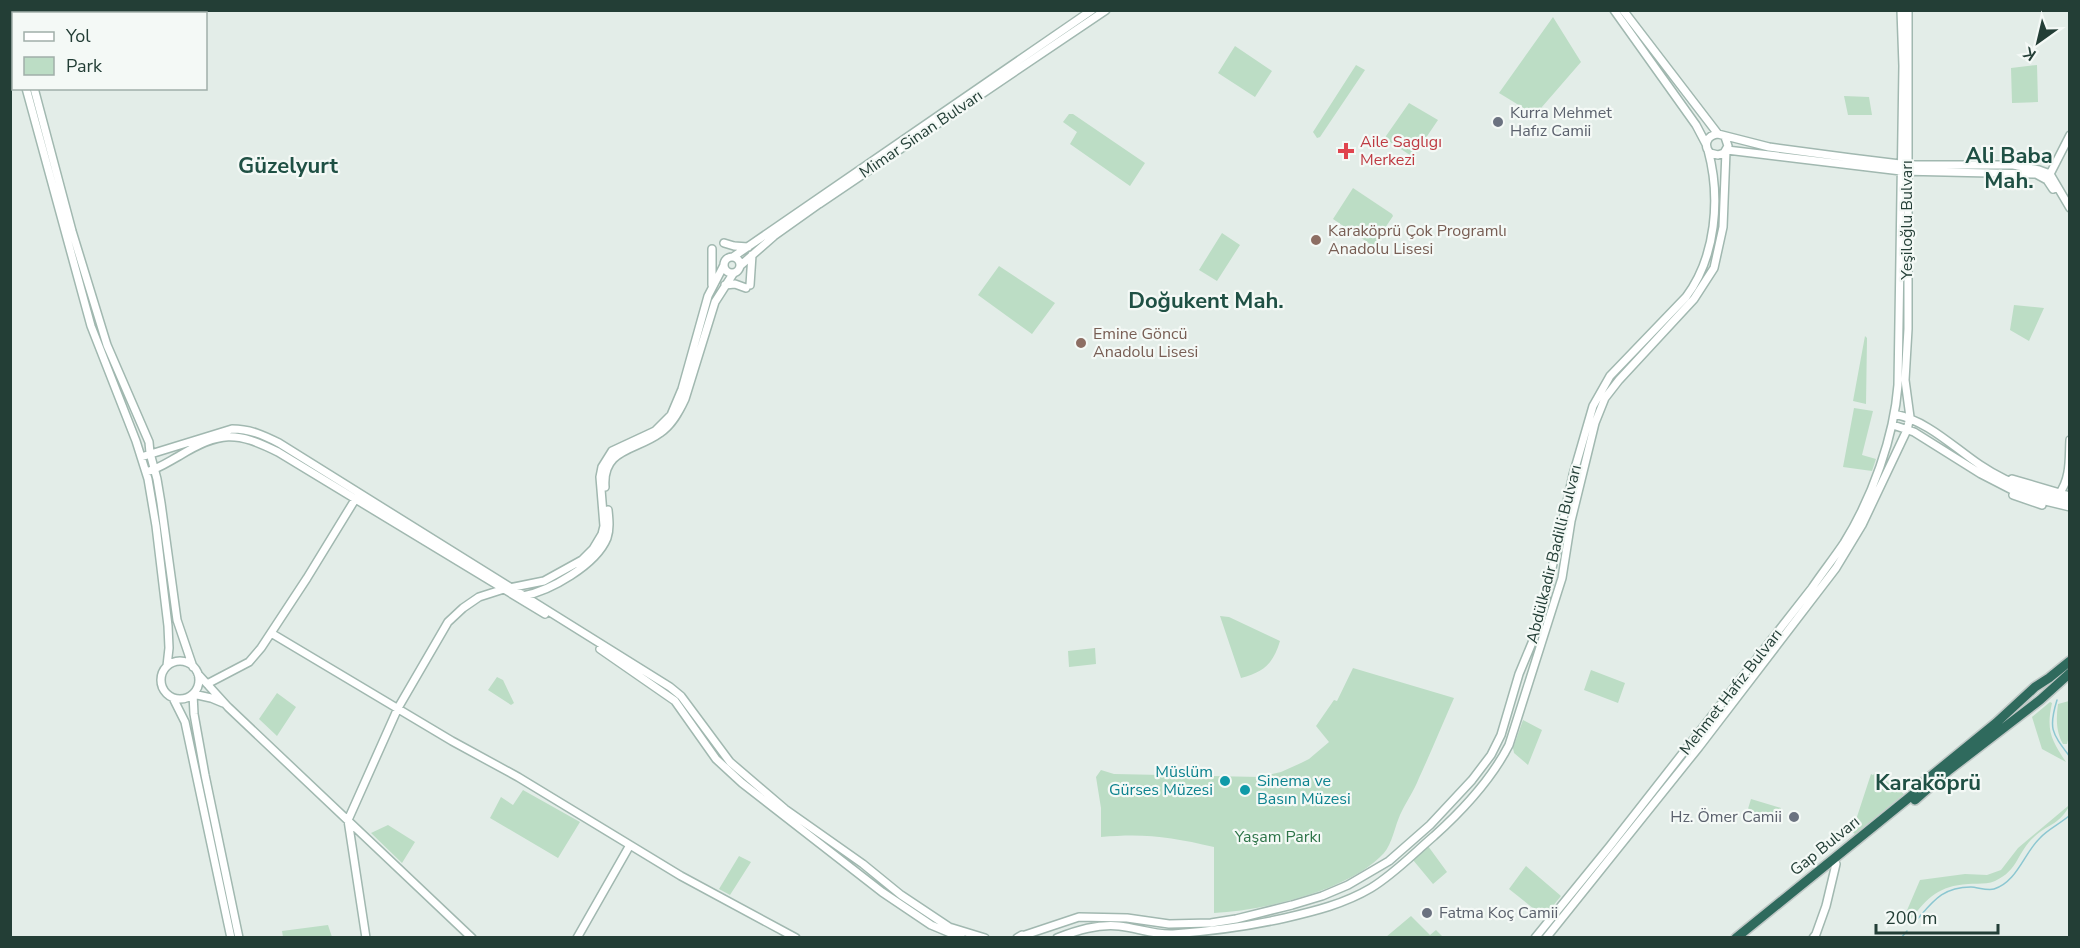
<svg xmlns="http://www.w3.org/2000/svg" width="2080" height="948" font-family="'Nunito Sans',sans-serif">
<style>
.green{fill:#bcddc5}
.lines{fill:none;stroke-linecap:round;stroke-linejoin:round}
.stream{stroke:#8cc7d1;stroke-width:1.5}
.secondary-casing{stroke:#a1b8b0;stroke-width:10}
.highway-casing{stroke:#c1c9c7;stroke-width:12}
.secondary{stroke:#fff;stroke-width:7}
.highway{stroke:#2f6a5d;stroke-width:9}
.worship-dot{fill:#6b7280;stroke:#f4f9f6;stroke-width:2}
.health-dot{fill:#e0444e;stroke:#f4f9f6;stroke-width:2}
.education-dot{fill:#8d6e63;stroke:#f4f9f6;stroke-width:2}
.culture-dot{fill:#0f9aa8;stroke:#f4f9f6;stroke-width:2}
.labels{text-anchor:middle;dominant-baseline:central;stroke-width:4.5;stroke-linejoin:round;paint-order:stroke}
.worship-label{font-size:16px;fill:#5b616d;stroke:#f4f9f6;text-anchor:start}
.street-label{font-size:16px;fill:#233e36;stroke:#f4f9f6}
.health-label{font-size:16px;fill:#be3a42;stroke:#f4f9f6;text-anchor:start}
.education-label{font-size:16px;fill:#785e54;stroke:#f4f9f6;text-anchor:start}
.culture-label{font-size:16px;fill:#0d838f;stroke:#f4f9f6;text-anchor:end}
.park-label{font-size:16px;fill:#2d7448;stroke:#f4f9f6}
.district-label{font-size:22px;font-weight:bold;fill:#1f5044;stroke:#f4f9f6}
</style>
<rect width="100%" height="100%" fill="#e3ede8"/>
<path class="green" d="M1553,17L1581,62L1535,115L1499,93Z
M1235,46L1272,71L1255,97L1218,73Z
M1356,65L1365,70L1320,137L1317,138L1313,132Z
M2037,65L2038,102L2012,103L2011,68Z
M1844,96L1869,97L1872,115H1848Z
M1409,103L1438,120L1413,157L1387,140L1386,136Z
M1069,114H1073L1145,163L1130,186L1070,144L1077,132L1063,122Z
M1353,188L1392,214L1393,216L1373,246L1333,219Z
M1222,233L1240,245L1217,281L1199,270Z
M999,266L1055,303L1032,334L978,295Z
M2014,305L2044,308L2029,341L2010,330Z
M1865,336L1867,338L1866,404L1853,401Z
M1854,408L1873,411L1862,455L1876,459L1872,471L1843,467Z
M1220,616L1229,617L1280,641C1273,664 1264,672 1241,678Z
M1095,648L1096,664L1069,667L1068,651Z
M1353,668L1454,698C1442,725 1431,752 1419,778C1414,791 1406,802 1400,815C1395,826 1392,844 1384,853C1351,890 1262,911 1214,913V847C1171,837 1145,833 1101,837V808L1096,777L1101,770L1114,774L1260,777L1281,772L1301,763L1309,759L1329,742L1316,726L1334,700L1337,701Z
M1591,670L1625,683L1618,703L1584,690Z
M497,677L503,680L514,703L511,705L488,690Z
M277,693L296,707L277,736L259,719Z
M2069,701V735L2067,744H2063C2056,732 2056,718 2058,704Z
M2050,702L2052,703C2046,730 2051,740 2066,762L2042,749L2032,717Z
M1523,720L1542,730L1528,765L1514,753L1513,748Z
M1875,773L1904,794L1855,834L1852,832L1871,774L1873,775Z
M523,790L580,822L558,858L490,818L501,797L513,805Z
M1751,799L1781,808L1777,822L1747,812Z
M2068,806L2069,807C2057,826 2048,824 2034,837C2017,852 2019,870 1995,881C1987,885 1977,883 1968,884C1939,886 1928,897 1911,919L1905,915L1920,880L1965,874L1987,875L2001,870L2018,848Z
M388,825L415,842L402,863L371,833Z
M1428,846L1447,872L1433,884L1413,860Z
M739,856L751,862L730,895L719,889Z
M1526,866L1561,896L1544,917L1509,889Z
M1411,916L1430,935L1436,930L1442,936L1439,938L1386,937Z
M328,925L332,937H283L282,931Z"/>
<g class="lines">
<path class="stream" d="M2057,700C2048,729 2052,733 2070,757
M1914,923C1932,903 1941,887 1971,887C1977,887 1987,891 1994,889C2017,882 2024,853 2040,838C2048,829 2060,824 2070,815
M1901,938L1907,931"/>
<defs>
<path id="secondary" d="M14,10V14
M1614,10L1696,125L1706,144
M1623,10L1718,134
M10,26L14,39
M26,88L91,326L136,441L148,479L156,526L168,626L169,648L167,666
M34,88L72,231L107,345L149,442L150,453L157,479L161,503L177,620L193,667
M1725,137L1728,146L1724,153L1718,155L1710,153C1703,145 1707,135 1718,134L1769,147L1851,158L1908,165H2013L2039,170L2050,174L2070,208
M1727,150L1901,171L2036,174L2047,180L2053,189
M2048,178L2070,135
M724,243L734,246L748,247
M724 265a8 8 0 1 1 16 0a8 8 0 1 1-16 0Z
M733,257L1092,10
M741,265L774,236L819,204L1106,10
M712,285V249
M725,285L735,284L746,288
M750,285L752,255
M1894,414C1928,421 1952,446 1980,465C2008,484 2037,494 2070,501
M1893,425L1914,432L1981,474L2014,491L2037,499L2070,507
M141,457L232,429C250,429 263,435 279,443L670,687L681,696L730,762L785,809L863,864L901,895L949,927L985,938
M146,472C158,469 168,462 179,456C220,431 236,431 278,452L545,614
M2012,479L2070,496
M605,487C602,448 636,451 660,433C672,425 679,412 685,399L715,302L733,274
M2059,494C2071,478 2069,458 2070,440
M2013,495L2042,505
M523,596C550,591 596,565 607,538C610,529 609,520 608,510
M271,633L452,741L518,777L681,876L796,938
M600,649L675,701L716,759L742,783L882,892L931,925L962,938
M161 680a19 19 0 1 1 38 0a19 19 0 1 1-38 0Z
M198,674L228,707L472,938
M207,684L249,662L261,648L307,578L356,498
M173,698L185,722L231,938
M223,703L211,698L193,694L194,714L205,775L239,938
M1025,935L1079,917L1127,918L1169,924L1211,923L1236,919L1292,905L1322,896L1348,885L1389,861L1430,825L1472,780L1491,755L1501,735L1519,674L1539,626L1573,475L1593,406L1610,376L1686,297C1716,257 1721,198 1708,150
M366,938L348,820L398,708L448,622L463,608L479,597L504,589L544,581L582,560L593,549L602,534L604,526L600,477L602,467L612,451L655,431L671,415L682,389L708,296L724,265
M577,938L630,845
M1017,938L1022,935L1029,938
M1057,938C1078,930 1097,924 1119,926C1137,928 1155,935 1173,934C1214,931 1245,927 1285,918C1315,911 1344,904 1371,888C1394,874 1413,854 1434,836C1463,810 1491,780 1509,745L1562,578L1571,521L1595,423L1605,398L1619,380L1694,299L1714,268L1723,227L1726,151
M1535,938L1610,846L1812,588C1822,573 1834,558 1844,543C1872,498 1894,437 1898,385L1903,66L1901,10
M1546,938L1699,747L1836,568L1862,525L1907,430L1910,417L1905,380L1908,329V10
M1813,938L1816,934L1826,906L1836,864"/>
<path id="highway" d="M1915,800L1949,770L2040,700L2070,673
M1736,938L1916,792L1925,781L1996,723L2035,687L2049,678L2070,661"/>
</defs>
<use href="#secondary" class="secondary-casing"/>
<use href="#highway" class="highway-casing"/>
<use href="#secondary" class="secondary"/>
<use href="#highway" class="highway"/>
</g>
<g class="worship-dot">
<circle cx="1498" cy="122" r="6"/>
<circle cx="1794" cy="817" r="6"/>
<circle cx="1427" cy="913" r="6"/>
</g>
<path class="health-dot" d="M1343 142h6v6h6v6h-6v6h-6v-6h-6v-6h6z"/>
<g class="education-dot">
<circle cx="1316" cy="240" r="6"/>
<circle cx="1081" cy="343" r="6"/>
</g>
<g class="culture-dot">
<circle cx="1225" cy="781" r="6"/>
<circle cx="1245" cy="790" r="6"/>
</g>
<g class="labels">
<g class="worship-label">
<text x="1510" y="113">Kurra Mehmet<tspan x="1510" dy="18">Hafız Camii</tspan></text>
<text x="1782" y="817" text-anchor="end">Hz. Ömer Camii</text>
<text x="1439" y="913">Fatma Koç Camii</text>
</g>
<g class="street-label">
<text transform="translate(921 134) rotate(-34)">Mimar Sinan Bulvarı</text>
<text transform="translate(1907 220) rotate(-90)">Yeşiloğlu Bulvarı</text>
<text transform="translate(1554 554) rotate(-76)">Abdülkadir Badilli Bulvarı</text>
<text transform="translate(1731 692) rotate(-52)">Mehmet Hafız Bulvarı</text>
<text transform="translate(1825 846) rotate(-39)">Gap Bulvarı</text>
</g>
<g class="health-label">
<text x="1360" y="142">Aile Saglıgı<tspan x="1360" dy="18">Merkezi</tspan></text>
</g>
<g class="education-label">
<text x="1328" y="231">Karaköprü Çok Programlı<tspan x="1328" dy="18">Anadolu Lisesi</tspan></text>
<text x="1093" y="334">Emine Göncü<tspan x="1093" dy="18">Anadolu Lisesi</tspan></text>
</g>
<g class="culture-label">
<text x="1213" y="772">Müslüm<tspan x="1213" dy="18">Gürses Müzesi</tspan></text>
<text x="1257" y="781" text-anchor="start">Sinema ve<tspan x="1257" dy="18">Basın Müzesi</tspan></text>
</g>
<g class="park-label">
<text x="1278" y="837">Yaşam Parkı</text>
</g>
<g class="district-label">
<text x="2009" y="156">Ali Baba<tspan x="2009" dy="25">Mah.</tspan></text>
<text x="288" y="166">Güzelyurt</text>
<text x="1206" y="301">Doğukent Mah.</text>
<text x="1928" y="783">Karaköprü</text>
</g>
</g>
<rect width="2080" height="948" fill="none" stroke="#233e36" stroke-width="24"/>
<rect x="12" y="12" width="195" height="78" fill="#f4f9f6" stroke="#a0aea9" stroke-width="1.5"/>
<rect x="24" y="32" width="30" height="9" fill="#ffffff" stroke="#a0aea9" stroke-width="1.5"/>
<text x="66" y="42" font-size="18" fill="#233e36">Yol</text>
<rect x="24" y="57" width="30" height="18" fill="#bcddc5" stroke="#a0aea9" stroke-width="1.5"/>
<text x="66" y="72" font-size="18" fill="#233e36">Park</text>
<g transform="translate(2038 42) rotate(214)" stroke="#f4f9f6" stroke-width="4.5" paint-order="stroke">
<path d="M0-4.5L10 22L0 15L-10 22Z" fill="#233e36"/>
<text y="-9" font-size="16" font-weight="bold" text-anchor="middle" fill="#233e36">K</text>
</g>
<path d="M1876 924v9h122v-9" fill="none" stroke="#233e36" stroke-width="3"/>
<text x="1885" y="924" font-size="18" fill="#233e36" stroke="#f4f9f6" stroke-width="4.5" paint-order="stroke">200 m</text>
</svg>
